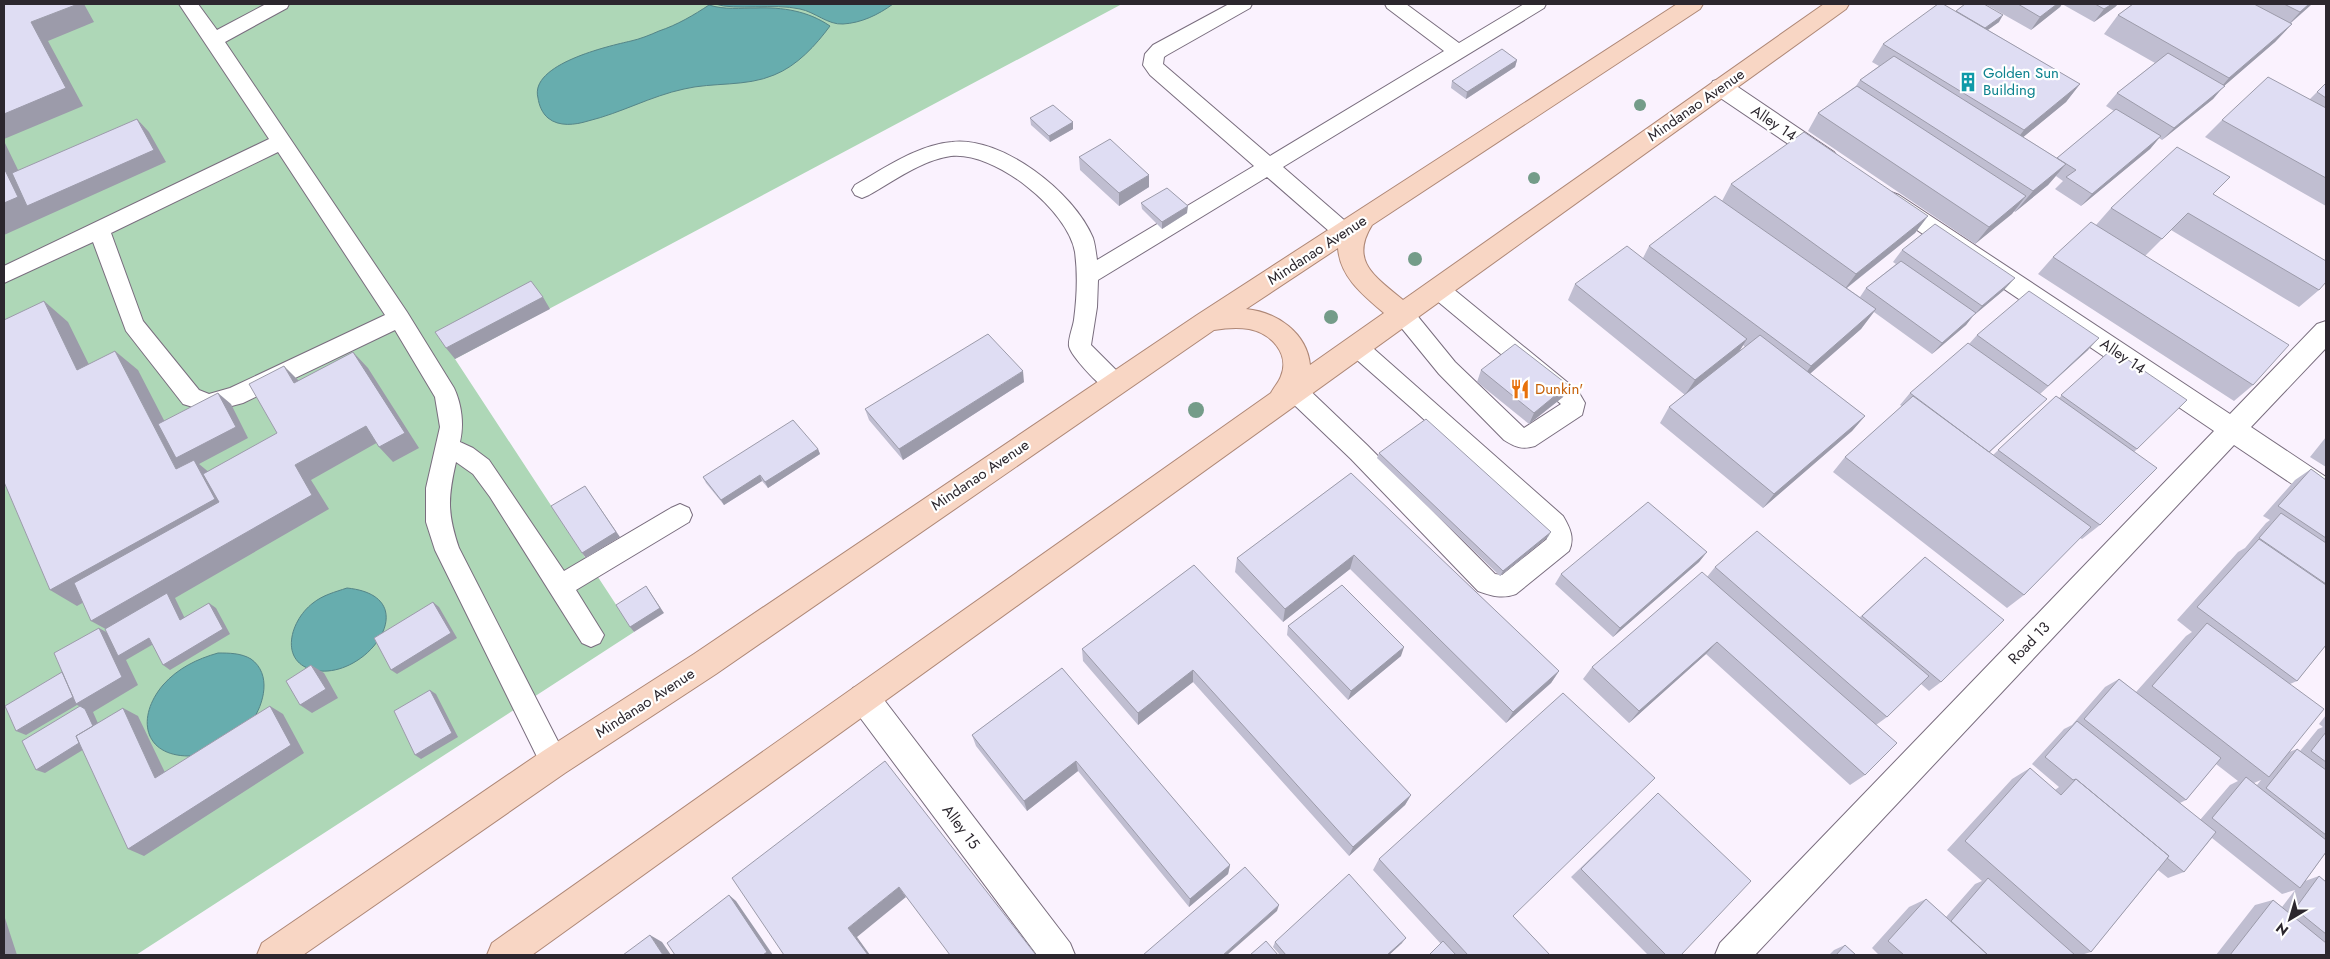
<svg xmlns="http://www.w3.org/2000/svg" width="2330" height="959" font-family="Jost,sans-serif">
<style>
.green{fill:#aed7b7}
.water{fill:#67adae;stroke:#558588}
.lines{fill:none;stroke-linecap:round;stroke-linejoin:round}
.lane-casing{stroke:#796d7e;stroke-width:2}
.street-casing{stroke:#796d7e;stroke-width:2}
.primary-casing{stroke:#ae8776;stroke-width:2}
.lane{fill:#fff;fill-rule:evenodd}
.street{fill:#fff;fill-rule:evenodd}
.primary{fill:#f8d6c4;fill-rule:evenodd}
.tree{fill:#749c89}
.wall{fill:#c0bed1;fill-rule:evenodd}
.shaded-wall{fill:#9c9baa}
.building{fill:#dfddf3;stroke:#9c9baa}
.labels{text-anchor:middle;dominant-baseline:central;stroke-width:4.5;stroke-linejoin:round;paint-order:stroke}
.culture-label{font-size:15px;fill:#0d838f;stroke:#fff;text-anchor:start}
.street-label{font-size:15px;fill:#2c272e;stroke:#fff}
.food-label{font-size:15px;fill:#c56008;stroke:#fff;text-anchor:start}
</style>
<rect width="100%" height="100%" fill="#faf2fe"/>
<path class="green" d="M4,4H1122L455,359L634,632L136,955H4Z"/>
<path class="water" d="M715,4H893C878,15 861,23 843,24C828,25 815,12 800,9C774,3 736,11 715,4Z
M709,5C725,10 740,8 756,8C783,7 808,11 830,26C816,45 797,66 774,75C746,87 713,82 684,89C651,96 621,113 588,121C575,125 559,127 548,118C542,113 539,105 538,98C529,64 609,46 631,41C640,39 650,35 659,31C677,25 694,15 709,5Z
M347,588C425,596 371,675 320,671C278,667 288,622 313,603C323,595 335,592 347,588Z
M218,653C229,653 241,653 251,659C272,674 264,704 252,721C245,730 226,737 216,743C208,748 198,756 189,756C143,756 136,717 163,685C178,668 197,659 218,653Z"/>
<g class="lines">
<defs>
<path id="lane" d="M179,4H198L217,30L266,4H289L287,8L225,42L407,312L454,388C462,405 464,425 460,442L473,448L489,460L564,571L671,508L680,504L689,508L692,515L689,522L576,590L604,635L600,643L591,647L582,643L490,497L473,474L456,462C448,497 447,513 459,548L564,753L567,762L564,771L554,775L544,771L435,550L426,522V488L440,427L435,397L395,330L243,403L209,412L183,404L126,331L93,242L4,283V266L269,139ZM278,152L385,315L230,388L209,394L199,390L143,321L111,233Z
M1229,4H1252L1250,8L1167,55L1164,57L1163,64L1270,156L1444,51L1387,8L1385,4H1406L1459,43L1524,4H1546L1544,8L1283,167L1351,226L1355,232L1351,238L1344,240L1337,238L1267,177L1098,280L1097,307L1091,345L1123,377L1126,384L1123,391C1118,392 1114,394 1109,391C1100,387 1070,355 1069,346C1068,339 1073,327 1074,320C1077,297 1078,275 1075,252C1068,210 995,151 951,156C922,160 894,181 869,195L862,198L855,195L852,190L855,185C885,168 917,145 952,142C1002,136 1074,192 1093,238C1095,244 1096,253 1097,260L1254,166L1150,75L1143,65L1145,54L1153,45Z
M1438,281L1446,283L1578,391L1585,403L1582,415L1535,446C1522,450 1515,447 1504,440L1439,374L1395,320L1392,314L1395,308L1403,305L1411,308L1455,362L1524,428L1561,404L1430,295L1427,289L1430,283Z
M1357,338L1365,341L1563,516C1570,528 1575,538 1569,551L1516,594C1502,599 1492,596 1478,591L1351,459L1287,398L1284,391L1287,384L1295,382L1303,384L1367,445L1495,574L1502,575L1547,539L1545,532L1416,412L1349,353L1346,347L1349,341Z"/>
<path id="street" d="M1721,79L1729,81L1834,152L1838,158L1834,164L1826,167L1818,164L1713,93L1710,87L1713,81Z
M1891,192L1899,195L2230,414L2317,324L2326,321V348L2251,427L2326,477V504L2316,500L2234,445L1755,955H1715L1720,943L2214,431L1883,207L1879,201L1883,195Z
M864,684L875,688L1070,943L1075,955H1037L853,708L849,698L853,688Z"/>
<path id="primary" d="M1677,4H1703L1700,9L1372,225C1349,262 1376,277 1403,300L1824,4H1849L1846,9L532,955H487L492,943L1271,393C1274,387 1279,382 1281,376C1290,354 1271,333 1249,329C1237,327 1226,328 1214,330L716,674L565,773L303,955H257L262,943L543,751L694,654L1197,315ZM1338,248C1340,277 1363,295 1384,313L1310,365C1307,333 1277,312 1246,309Z"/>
</defs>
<use href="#lane" class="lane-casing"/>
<use href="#street" class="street-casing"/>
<use href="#primary" class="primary-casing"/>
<use href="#lane" class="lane"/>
<use href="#street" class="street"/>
<use href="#primary" class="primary"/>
</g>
<g class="tree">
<circle cx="1640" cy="105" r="6"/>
<circle cx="1534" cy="178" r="6"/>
<circle cx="1415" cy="259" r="7"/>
<circle cx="1331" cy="317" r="7"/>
<circle cx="1196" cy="410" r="8"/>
</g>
<path class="wall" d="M1985,4H2062L2060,7L2031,30Z
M2062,4H2118L2115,7L2094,22Z
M2133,4H2312L2291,23L2292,24L2275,42L2224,86L2213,99L2162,140L2159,138L2150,149L2081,206L2055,189L2063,181L2056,176L2048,185L2015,212L2014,211L1975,244L1808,131L1818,113L1856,86L1860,80L1879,66L1872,62L1883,44L1956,11L1999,22L1988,30L2080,84L2066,102L2023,137L2057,158L2114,111L2106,106L2117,93L2155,63L2104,34L2118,15Z
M1517,60L1515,67L1466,99L1451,88L1452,81Z
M2326,83V206L2205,137L2222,120L2310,99Z
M1030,118L1073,122V129L1050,142L1031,125Z
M1079,157L1149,187L1119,206L1080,170Z
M1731,184L1928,216L1915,233L1847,288L1860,297L1866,288L1896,264L1893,262L1902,250L2004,290L1973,316L1966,325L1932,354L1874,312L1861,329L1810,374L1865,416L1852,431L1763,508L1660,423L1669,407L1685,395L1568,300L1575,284L1643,258L1649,246L1722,201ZM1743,345L1745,347L1738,353Z
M2213,194L2319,290L2299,307L2171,230L2145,256L2253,385L2234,401L2038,274L2053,257L2096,225L2111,208Z
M1141,203L1187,213L1162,229L1142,209Z
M1977,335L2088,350L2040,394L2035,410L1989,453L1993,455L2056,396L2059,398L2112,349L2137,449L2134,452L2100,525L2082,539L2080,538L2024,595L2007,608L1833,472L1845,457L1902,406L1900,405L1910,393L1969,344Z
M1481,370L1563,397L1529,424L1477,382Z
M1024,382L903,460L869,420L865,409Z
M2326,437V467L2310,457Z
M818,449L820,454L768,488L762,481L724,505L706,483L703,477Z
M1379,453L1548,537L1500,576L1377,458Z
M2311,469L2326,480V645L2297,681L2290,684L2289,752L2297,749L2300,751L2318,729L2323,727L2319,724L2326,715V856L2325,854L2305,881L2319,876L2326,882V955H2216L2255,905L2273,900L2282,907L2295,890L2282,894L2212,838L2184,872L2168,878L2158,870L2091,952L2081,955H1879L1872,948L1909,907L1926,899L1946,917L1975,884L1982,881L1947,850L2012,779L2030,768L2055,790L2059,787L2032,764L2064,729L2072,725L2105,687L2119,679L2136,692L2186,636L2192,632L2177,620L2238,552L2245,548L2266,523L2270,520L2263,516L2295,480ZM2216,764L2238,781L2230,785L2200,820L2180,803L2186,800ZM2261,780L2257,785L2254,783Z
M1351,473L1559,671L1551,683L1506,723L1350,569L1283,622L1235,572L1237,558Z
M1707,552L1699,562L1613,637L1555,584L1561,574Z
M1925,557L1941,682L1929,691L1921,684L1887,717L1876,725L1865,775L1850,785L1706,654L1629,723L1583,679L1592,667L1707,577L1715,567L1860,617Z
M1194,565L1411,795L1405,805L1349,856L1193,682L1138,725L1083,661L1082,649Z
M1288,626L1401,656L1348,700L1287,635Z
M1062,668L1230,865L1228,874L1189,907L1078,771L1027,811L976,746L972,735Z
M1658,793L1681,955H1648L1571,877Z
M1379,859L1513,916L1550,955H1429L1441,944L1373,870Z
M1275,942L1402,943L1389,955H1280L1273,947Z
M1845,945L1856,955H1829L1834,950Z"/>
<path class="shaded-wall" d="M78,4H84L94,22L48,41L83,106L4,139V114L31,22Z
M2057,4H2062L2060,7L2031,30L2040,17Z
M2112,4H2118L2115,7L2094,22L2104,9Z
M2309,4H2312L2288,25L2300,12Z
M2003,15L1999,22L1979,36L1984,29Z
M2292,24L2275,42L2224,86L2213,99L2162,140L2174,128L2215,94L2229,78Z
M1517,60L1515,67L1466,99L1467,92Z
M2080,84L2066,102L2010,148L2024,130Z
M137,119L149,132L166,162L4,235V141L34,203Z
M1073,122V129L1050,142L1049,136Z
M2161,136L2150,149L2081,206L2092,194Z
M2066,164L2048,185L2015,212L2033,191Z
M1149,175V187L1119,206V193Z
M2026,196L2012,214L1975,244L1989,227Z
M1188,206L1187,213L1162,229V222Z
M1928,216L1915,233L1844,290L1856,274Z
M2015,278L2004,290L1973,316L1966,325L1932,354L1942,343L1974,315L1982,306Z
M543,297L550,309L455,359L446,348Z
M44,301L68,322L101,389L77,370Z
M1876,309L1861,329L1797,385L1811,366Z
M2099,338L2088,350L2036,397L2048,386Z
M1747,339L1737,355L1685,395L1695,380Z
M115,351L138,370L182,455L218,393L231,404L248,438L199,464L216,478L237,516L77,606L50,590L176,469Z
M353,352L368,368L419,448L393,462L379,447Z
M284,366L300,382L294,383Z
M1023,371L1024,382L903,460L899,449Z
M1568,385L1563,397L1529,424L1534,413Z
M1865,416L1852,431L1763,508L1774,494Z
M366,426L380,441L311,480L329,509L175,598L188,625L113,633L91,621L295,465Z
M818,449L820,454L768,488L765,482Z
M760,475L762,481L724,505L721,500Z
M589,492L620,537L586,558L582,553Z
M1551,532L1548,537L1500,576L1503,571Z
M1707,552L1699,562L1613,637L1620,628Z
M1354,555L1350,569L1283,622L1285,609Z
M646,586L664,613L634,632L630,627Z
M433,602L439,607L457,638L397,674L391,670Z
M209,603L216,608L230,634L170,670L163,665Z
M99,628L115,637L149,638L157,642L126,660L138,685L93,712L104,737L45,773L36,770L85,709L77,705L26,735L16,731Z
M1717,642L1706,654L1629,723L1639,711Z
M1404,647L1401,656L1348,700L1351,691Z
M311,665L324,673L338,698L312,713L300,705Z
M1193,670V682L1138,725V713Z
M1559,671L1551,683L1506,723L1513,712Z
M430,690L436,694L458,737L421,759L415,755Z
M270,706L283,714L304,753L144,856L128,849Z
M123,708L138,716L171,785L155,778Z
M1076,761L1078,771L1027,811L1024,801Z
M1411,795L1405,805L1349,856L1353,847Z
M1230,865L1228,874L1189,907L1190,899Z
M899,887L906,897L857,937L870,955H868L848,928Z
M729,895L736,901L773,955H763Z
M1279,905L1277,911L1227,955H1223Z
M4,915L17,955H4Z
M650,935L662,942L671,955H663Z
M1406,938L1402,943L1389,955H1387Z"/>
<path class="building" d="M4,4H78L31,22L66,88L4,114Z
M1938,4H1943L2080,84L2024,130L1883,44Z
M1965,4H1984L2003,15L1985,28L1956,11Z
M2018,4H2057L2040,17Z
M2095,4H2112L2104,9Z
M2133,4H2254L2292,24L2229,78L2118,15Z
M2284,4H2309L2300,12Z
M1502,49L1517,60L1467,92L1452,81Z
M2168,53L2225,86L2174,128L2117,93Z
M1894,56L2066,164L2033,191L1860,80Z
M2268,77L2326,108V178L2222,120Z
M2326,83V98L2317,92Z
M1857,86L2026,196L1989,227L1818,113Z
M1053,105L1073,122L1049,136L1030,118Z
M2116,109L2161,136L2092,194L2066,177L2076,170L2057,158Z
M137,119L154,150L27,206L12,173Z
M1804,132L1928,216L1856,274L1731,184Z
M1110,139L1149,175L1119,193L1079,157Z
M2177,147L2230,177L2213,194L2326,261V282L2319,290L2188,213L2162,239L2111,208Z
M4,168L18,197L4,203Z
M1167,188L1188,206L1162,222L1141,203Z
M1715,196L1876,309L1811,366L1649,246Z
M2091,222L2289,345L2253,385L2053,257Z
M1935,224L2015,278L1982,306L1902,250Z
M1627,246L1747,339L1695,380L1575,284Z
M1901,261L1976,313L1942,343L1866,288Z
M531,281L543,297L446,348L435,332Z
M2029,291L2099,338L2048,386L1977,335Z
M44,301L77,370L115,351L176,469L194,460L215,499L50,590L4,482V320Z
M988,334L1023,371L899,449L865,409Z
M1760,335L1865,416L1774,494L1669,407Z
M1968,343L2047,399L1989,452L1910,393Z
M1515,344L1568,385L1534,413L1481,370Z
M2112,349L2187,400L2137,449L2061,395Z
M353,352L405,433L379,447L366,426L295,465L312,495L91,621L74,583L219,502L203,474L277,433L249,384L284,366L294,383Z
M218,393L236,427L176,458L158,424Z
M1913,396L2091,527L2024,595L1845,457Z
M2056,396L2157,468L2100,525L1998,450Z
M1426,419L1551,532L1503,571L1379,453Z
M793,420L818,449L765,482L760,475L721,500L703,477Z
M2311,469L2326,480V538L2278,506Z
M1351,473L1559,671L1513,712L1354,555L1285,609L1237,558Z
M585,486L616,532L582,553L551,506Z
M1648,502L1707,552L1620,628L1561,574Z
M2281,513L2326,543V584L2259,538Z
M1757,531L1929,676L1887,717L1715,567Z
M2259,539L2326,585V645L2297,681L2197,607Z
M1925,557L2004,620L1941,682L1862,616Z
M1194,565L1411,795L1353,847L1193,670L1138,713L1082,649Z
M1702,572L1897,743L1865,775L1717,642L1639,711L1592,667Z
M1342,585L1404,647L1351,691L1288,626Z
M646,586L660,608L630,627L616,605Z
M167,593L180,620L209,603L223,629L163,665L149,638L118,656L105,629Z
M433,602L451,633L391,670L374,638Z
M2207,623L2324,709L2269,777L2152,686Z
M99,628L122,677L76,704L54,653Z
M311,665L326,689L300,705L286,681Z
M1062,668L1230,865L1190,899L1076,761L1024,801L972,735Z
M62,672L73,697L16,731L5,706Z
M2119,679L2221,758L2186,800L2084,719Z
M430,690L452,733L415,755L394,711Z
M1563,693L1655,778L1513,916L1550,955H1468L1379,859Z
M80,706L85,709L93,726L76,736L79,743L36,770L22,741Z
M270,706L291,745L128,849L76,736L123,708L155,778Z
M2077,721L2216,832L2184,872L2167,858L2169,856L2076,779L2073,780L2045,757Z
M2326,732V762L2311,751Z
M2297,749L2326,770V835L2266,788Z
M885,761L1036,955H950L899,887L848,928L868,955H784L732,878Z
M2030,768L2061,795L2076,779L2169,856L2091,952L1965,841Z
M2246,777L2326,840V852L2300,888L2212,818Z
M1658,793L1751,881L1681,955H1666L1581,869Z
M1245,867L1279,905L1223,955H1143Z
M1349,874L1406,938L1387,955H1286L1275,942Z
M2319,876L2326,882V934L2295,909Z
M1988,878L2075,955H1988L1951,921Z
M729,895L767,952L763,955H675L667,943Z
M1926,899L1988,955H1904L1888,941Z
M2273,900L2326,943V955H2230Z
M650,935L663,955H623Z
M1266,941L1278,955H1250Z
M1443,941L1456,955H1429Z
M1845,945L1856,955H1836Z"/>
<defs>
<symbol id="building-bare" viewBox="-9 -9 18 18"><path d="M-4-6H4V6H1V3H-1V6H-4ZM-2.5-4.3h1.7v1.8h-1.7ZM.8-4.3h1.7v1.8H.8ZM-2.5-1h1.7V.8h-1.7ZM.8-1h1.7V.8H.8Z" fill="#0f9aa8" stroke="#fff" stroke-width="2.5" paint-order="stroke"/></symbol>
<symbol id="restaurant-bare" viewBox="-9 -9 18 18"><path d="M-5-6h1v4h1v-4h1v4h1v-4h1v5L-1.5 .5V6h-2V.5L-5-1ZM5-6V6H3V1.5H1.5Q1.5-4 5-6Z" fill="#e8710a" stroke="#fff" stroke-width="2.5" paint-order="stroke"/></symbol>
</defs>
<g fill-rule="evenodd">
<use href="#building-bare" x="1954" y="68" width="28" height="28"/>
<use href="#restaurant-bare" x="1506" y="375" width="28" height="28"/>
</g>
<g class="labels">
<g class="culture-label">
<text x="1983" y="73">Golden Sun<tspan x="1983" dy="17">Building</tspan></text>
</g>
<g class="street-label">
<text transform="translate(1696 105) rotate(-35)">Mindanao Avenue</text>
<text transform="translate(1774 123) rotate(34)">Alley 14</text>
<text transform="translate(1317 250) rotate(-33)">Mindanao Avenue</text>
<text transform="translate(2123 356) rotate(34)">Alley 14</text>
<text transform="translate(980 475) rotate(-34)">Mindanao Avenue</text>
<text transform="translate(2029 643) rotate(-46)">Road 13</text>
<text transform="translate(645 703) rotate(-33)">Mindanao Avenue</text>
<text transform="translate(961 827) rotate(53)">Alley 15</text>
</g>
<g class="food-label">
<text x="1535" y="389">Dunkin'</text>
</g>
</g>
<rect width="2330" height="959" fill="none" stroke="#2c272e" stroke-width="10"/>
<g transform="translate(2290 919) rotate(218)" stroke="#ffffff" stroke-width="4" paint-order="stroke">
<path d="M0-4L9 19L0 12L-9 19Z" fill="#2c272e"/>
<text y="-8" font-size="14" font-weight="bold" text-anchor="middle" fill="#2c272e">N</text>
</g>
</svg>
